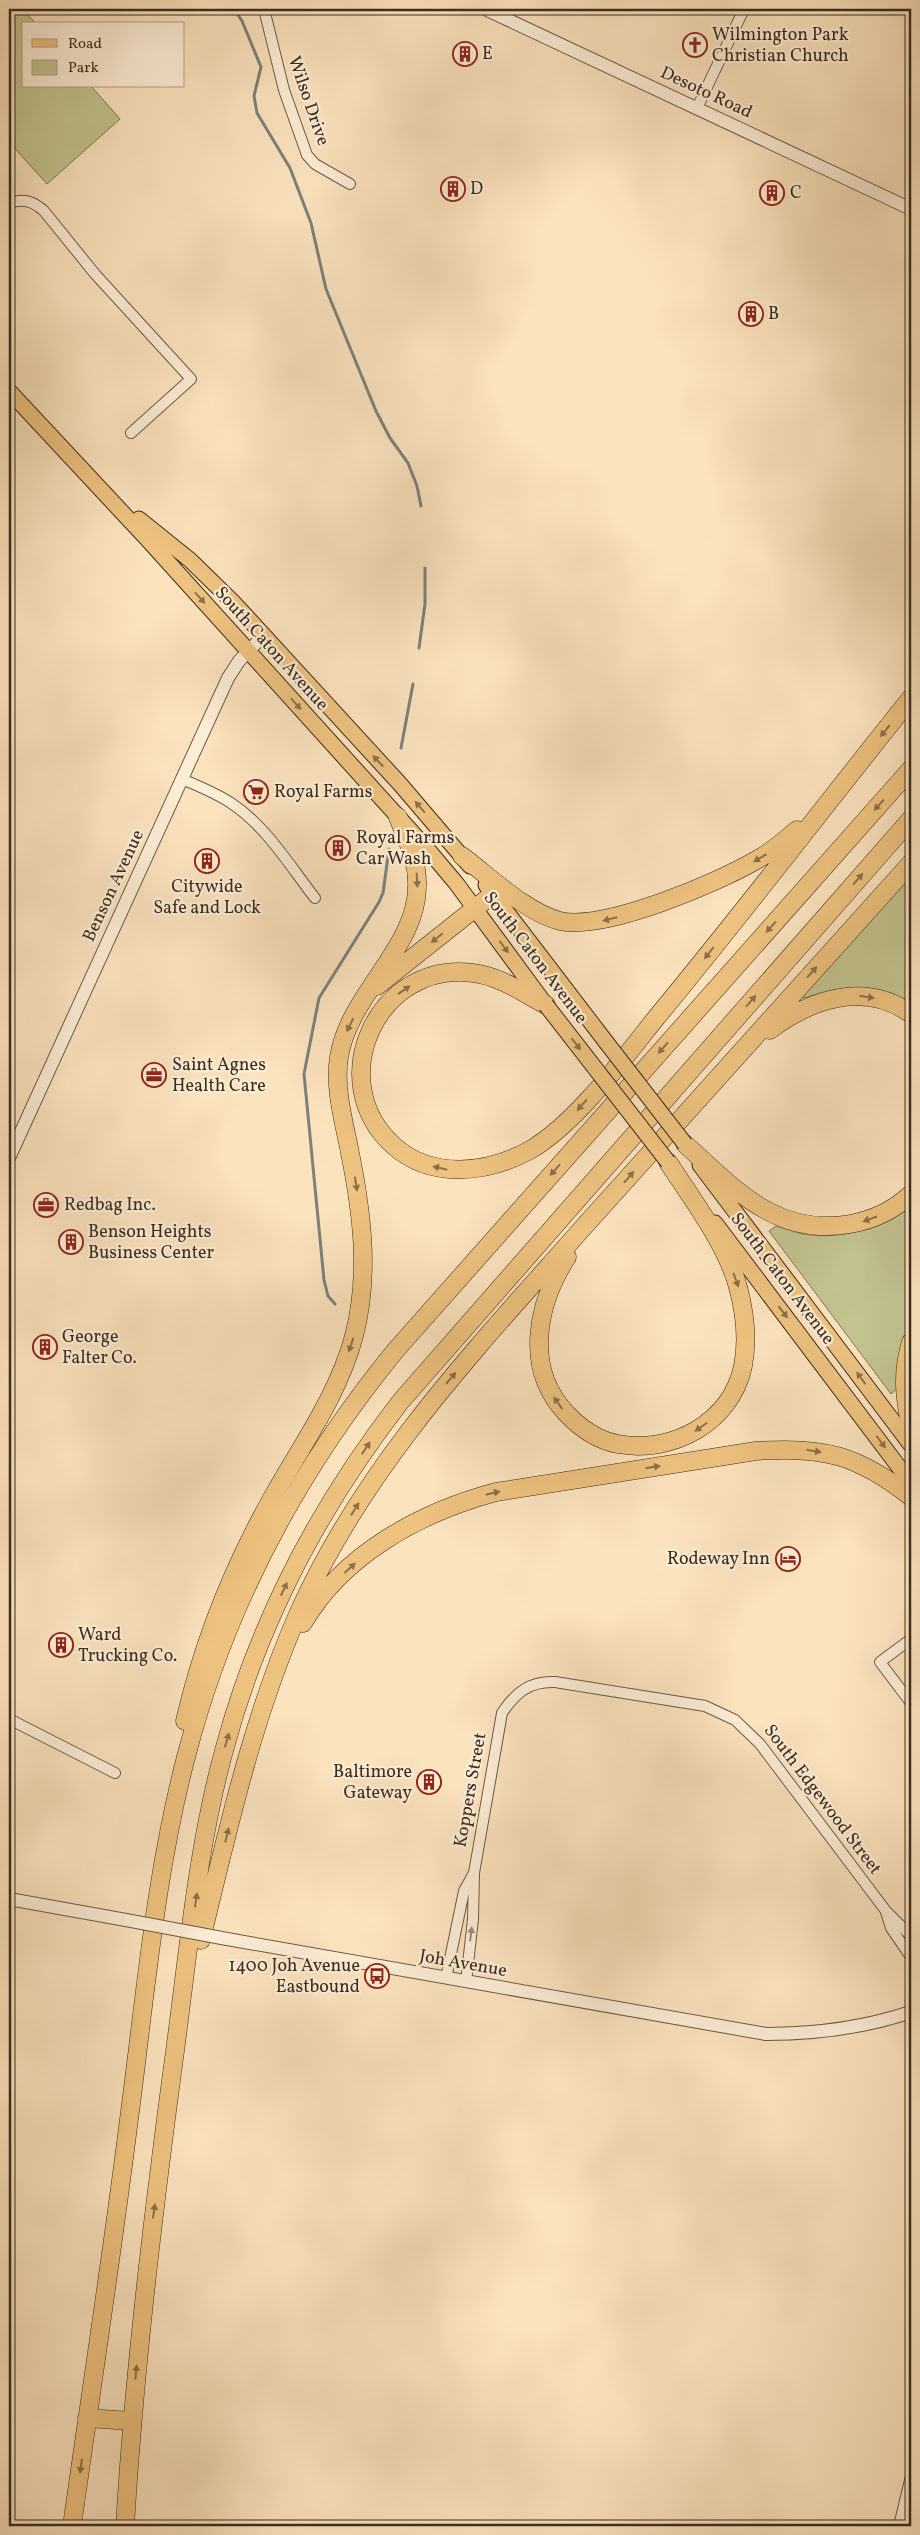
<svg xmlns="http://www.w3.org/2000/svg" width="920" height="2535" font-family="Vollkorn,serif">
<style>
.green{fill:#c2c38f;stroke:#7f7856}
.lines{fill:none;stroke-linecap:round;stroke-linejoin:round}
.stream{stroke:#7b827d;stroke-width:3}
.minor-casing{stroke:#6c5a46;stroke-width:12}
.tertiary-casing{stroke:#6c5a46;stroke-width:14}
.primary-casing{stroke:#3c2c1e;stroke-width:17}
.motorway-casing{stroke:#3c2c1e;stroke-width:19}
.minor{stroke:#fcedd5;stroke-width:10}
.tertiary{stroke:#fcedd5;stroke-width:12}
.primary{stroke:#eec27f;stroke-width:15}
.motorway{stroke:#eec27f;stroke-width:18}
.tertiary-bridge-casing{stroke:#6c5a46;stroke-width:14;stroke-linecap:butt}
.primary-bridge-casing{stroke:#3c2c1e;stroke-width:17;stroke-linecap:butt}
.tertiary-bridge{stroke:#fcedd5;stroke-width:12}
.primary-bridge{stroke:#eec27f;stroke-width:15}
.oneway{fill:#8c704a}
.oneway2{fill:#9c8c7a}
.labels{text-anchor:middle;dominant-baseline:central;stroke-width:4.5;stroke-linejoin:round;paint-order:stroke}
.poi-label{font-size:18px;fill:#3c2c1e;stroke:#fcedd5;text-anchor:start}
.street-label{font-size:18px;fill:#3c2c1e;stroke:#fcedd5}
</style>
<rect width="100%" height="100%" fill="#fbe3be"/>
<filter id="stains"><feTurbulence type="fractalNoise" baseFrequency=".004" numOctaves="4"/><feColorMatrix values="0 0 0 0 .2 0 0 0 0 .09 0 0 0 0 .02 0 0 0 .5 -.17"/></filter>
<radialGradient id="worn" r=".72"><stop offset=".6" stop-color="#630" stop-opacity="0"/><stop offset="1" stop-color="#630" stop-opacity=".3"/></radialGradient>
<path class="green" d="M9,9H23L36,24H24V86H91L120,119L47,184L9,142Z
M911,875V1004C869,986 849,983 805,998L799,997Z
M911,1204V1321L899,1365L898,1388L891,1394L769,1231L776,1226C787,1229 798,1234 810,1235C847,1239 882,1226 911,1204Z"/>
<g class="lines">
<path class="stream" d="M234,9L242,21L261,67L254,96L257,113L290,168L311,223L326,289L376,411L390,438L408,463L417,486L421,506
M419,648L425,604V568
M401,748L413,684
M335,1304L328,1296L324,1280L304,1074L319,998L379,902L383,893L389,849"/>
<defs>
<path id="minor" d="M264,9L284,90L307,155L315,164L350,184
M697,108L744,9
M9,203C23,198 33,201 44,211L95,274L191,379L131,433
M182,779C198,786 216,793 231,803C266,826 290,866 315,898
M911,1639L880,1662L911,1703
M9,1719L115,1773
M474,1873L502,1713C516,1692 530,1681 555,1682L705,1706L735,1720L760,1744L886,1911L911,1936
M886,1912L891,1928L911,1957
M446,1978L464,1891L474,1873L473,1919L466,1982
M899,2526L911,2476"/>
<path id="tertiary" d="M485,9L911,209
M9,1158L228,678L239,661L263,636
M9,1899L126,1920
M227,1939L766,2034C817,2034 863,2028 911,2012"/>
<path id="primary" d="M9,391L148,540L429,851L456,883L545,1004
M139,519L190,560L233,602L400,784L470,866
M486,885L606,1042
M700,1165L911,1445
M715,1223L911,1483"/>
<path id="motorway" d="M462,856C489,876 527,913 560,921C605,931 720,882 760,858C774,850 785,840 797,830
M377,986L493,894
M546,1005C523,993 500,976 473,973C377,960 322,1082 394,1146C432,1180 488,1173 530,1150C574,1125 624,1058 656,1018C743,913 826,804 911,698
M770,1030C811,999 865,981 911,1014
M685,1144C735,1189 776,1237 850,1224C873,1220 894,1210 911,1194
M567,1257C536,1305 524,1370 567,1414C580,1428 599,1441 618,1444C672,1454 731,1423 743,1366C748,1340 745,1313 738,1287C727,1245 692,1199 668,1162
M911,1342C902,1371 904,1398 911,1427
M303,1623C343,1554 421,1512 496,1492L756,1451C823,1446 858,1455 911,1497
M185,1721C203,1643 232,1570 271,1500C301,1446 338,1396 354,1336C370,1275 362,1213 350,1153C344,1122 334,1088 339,1057C349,993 420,946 417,882C417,859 406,838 398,817
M201,1940C228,1829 253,1716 299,1612C365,1465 475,1350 580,1231C690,1108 800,985 911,863
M87,2418L132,2421
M72,2526C91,2391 112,2255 129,2119C145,1999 155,1875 186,1757C225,1606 297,1471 395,1351L911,769
M125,2526C134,2374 152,2224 172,2073C187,1967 196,1850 225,1747C259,1621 321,1504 401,1401L911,819"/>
</defs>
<use href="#minor" class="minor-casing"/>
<use href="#tertiary" class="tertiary-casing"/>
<use href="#primary" class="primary-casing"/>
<use href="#motorway" class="motorway-casing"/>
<use href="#minor" class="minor"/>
<use href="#tertiary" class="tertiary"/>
<use href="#primary" class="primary"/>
<use href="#motorway" class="motorway"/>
<defs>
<path id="tertiary-bridge" d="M126,1920L227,1939"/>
<path id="primary-bridge" d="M546,1005L668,1162
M606,1042L685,1144"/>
</defs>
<use href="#tertiary-bridge" class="tertiary-bridge-casing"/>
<use href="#primary-bridge" class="primary-bridge-casing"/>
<use href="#tertiary-bridge" class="tertiary-bridge"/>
<use href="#primary-bridge" class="primary-bridge"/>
</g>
<defs><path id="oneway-solid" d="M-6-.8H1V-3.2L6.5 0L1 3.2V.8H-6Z" transform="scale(1.25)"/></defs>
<g class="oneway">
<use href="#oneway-solid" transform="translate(200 598) rotate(48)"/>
<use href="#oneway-solid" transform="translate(296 704) rotate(48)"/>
<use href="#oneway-solid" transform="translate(885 731) rotate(129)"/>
<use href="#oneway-solid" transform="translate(378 761) rotate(-133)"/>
<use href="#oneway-solid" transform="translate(879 805) rotate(132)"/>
<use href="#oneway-solid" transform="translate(420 807) rotate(-131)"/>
<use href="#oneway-solid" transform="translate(760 858) rotate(149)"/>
<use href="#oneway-solid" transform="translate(858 879) rotate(-49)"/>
<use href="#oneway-solid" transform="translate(417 880) rotate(87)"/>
<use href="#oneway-solid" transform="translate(610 919) rotate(166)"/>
<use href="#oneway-solid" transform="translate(771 927) rotate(132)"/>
<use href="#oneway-solid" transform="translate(437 938) rotate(141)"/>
<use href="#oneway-solid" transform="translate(504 947) rotate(54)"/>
<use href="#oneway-solid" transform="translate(709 953) rotate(128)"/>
<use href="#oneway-solid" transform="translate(812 972) rotate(-48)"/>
<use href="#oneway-solid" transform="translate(404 990) rotate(-34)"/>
<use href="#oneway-solid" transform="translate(867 997) rotate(9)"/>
<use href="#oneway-solid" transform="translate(751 1001) rotate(-49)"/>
<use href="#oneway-solid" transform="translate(350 1025) rotate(116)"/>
<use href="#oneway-solid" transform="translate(576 1044) rotate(52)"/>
<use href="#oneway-solid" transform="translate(663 1048) rotate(132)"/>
<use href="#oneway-solid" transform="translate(582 1105) rotate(131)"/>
<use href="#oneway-solid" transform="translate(440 1168) rotate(-167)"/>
<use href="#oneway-solid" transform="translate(555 1170) rotate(132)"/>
<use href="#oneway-solid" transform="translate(629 1177) rotate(-49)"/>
<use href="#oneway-solid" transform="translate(356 1184) rotate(81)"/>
<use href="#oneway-solid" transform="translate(870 1219) rotate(161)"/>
<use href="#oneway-solid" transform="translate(736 1280) rotate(70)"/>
<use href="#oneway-solid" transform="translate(783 1312) rotate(52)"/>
<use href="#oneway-solid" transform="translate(351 1345) rotate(109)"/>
<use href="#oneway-solid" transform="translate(451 1378) rotate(-50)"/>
<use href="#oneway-solid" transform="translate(861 1378) rotate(-126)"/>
<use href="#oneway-solid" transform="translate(558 1403) rotate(-125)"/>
<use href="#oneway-solid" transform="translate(701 1427) rotate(145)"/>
<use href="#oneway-solid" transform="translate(881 1442) rotate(53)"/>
<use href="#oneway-solid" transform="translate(366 1448) rotate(-56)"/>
<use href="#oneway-solid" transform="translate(814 1451) rotate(9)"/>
<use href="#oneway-solid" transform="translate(653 1467) rotate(-9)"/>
<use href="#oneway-solid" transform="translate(493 1493) rotate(-13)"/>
<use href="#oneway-solid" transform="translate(355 1509) rotate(-58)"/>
<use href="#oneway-solid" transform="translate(350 1568) rotate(-42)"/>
<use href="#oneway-solid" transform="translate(284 1589) rotate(-65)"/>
<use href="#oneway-solid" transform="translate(227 1740) rotate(-74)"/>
<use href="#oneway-solid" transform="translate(227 1835) rotate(-76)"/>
<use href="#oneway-solid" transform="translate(196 1900) rotate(-82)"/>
<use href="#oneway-solid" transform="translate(154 2211) rotate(-82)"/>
<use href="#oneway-solid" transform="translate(136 2372) rotate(-85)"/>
<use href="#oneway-solid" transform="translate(81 2466) rotate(98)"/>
</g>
<use class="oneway2" href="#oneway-solid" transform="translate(471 1934) rotate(-83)"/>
<defs>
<symbol id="church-ring" viewBox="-11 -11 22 22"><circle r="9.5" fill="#fcedd5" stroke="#8f2418" stroke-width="1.5"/><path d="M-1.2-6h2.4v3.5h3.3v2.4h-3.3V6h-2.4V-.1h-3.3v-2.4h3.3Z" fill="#8f2418"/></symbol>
<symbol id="building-ring" viewBox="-11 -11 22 22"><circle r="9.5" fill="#fcedd5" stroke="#8f2418" stroke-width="1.5"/><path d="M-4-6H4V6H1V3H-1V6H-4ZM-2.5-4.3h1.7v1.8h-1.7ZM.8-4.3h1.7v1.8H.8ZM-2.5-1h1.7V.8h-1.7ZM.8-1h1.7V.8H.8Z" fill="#8f2418"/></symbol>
<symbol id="supermarket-ring" viewBox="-11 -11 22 22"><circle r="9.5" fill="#fcedd5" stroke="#8f2418" stroke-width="1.5"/><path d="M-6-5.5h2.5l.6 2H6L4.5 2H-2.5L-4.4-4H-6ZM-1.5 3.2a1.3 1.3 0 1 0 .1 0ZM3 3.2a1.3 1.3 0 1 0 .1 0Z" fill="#8f2418"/></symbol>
<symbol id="office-ring" viewBox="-11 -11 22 22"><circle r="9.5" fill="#fcedd5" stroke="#8f2418" stroke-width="1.5"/><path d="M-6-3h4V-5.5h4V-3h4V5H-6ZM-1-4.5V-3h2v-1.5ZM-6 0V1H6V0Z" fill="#8f2418"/></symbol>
<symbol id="hotel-ring" viewBox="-11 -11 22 22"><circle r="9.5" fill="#fcedd5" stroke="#8f2418" stroke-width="1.5"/><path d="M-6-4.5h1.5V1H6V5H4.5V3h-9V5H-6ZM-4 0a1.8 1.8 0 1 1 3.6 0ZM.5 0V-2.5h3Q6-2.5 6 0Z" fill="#8f2418"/></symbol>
<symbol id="bus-ring" viewBox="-11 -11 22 22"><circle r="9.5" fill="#fcedd5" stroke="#8f2418" stroke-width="1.5"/><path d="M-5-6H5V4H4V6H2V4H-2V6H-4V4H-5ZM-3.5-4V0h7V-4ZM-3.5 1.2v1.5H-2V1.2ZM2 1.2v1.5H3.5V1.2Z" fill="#8f2418"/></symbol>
</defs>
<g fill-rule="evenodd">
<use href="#church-ring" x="681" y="31" width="28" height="28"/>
<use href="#building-ring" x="451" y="40" width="28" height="28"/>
<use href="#building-ring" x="439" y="175" width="28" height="28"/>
<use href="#building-ring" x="758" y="179" width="28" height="28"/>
<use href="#building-ring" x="737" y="300" width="28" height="28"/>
<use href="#supermarket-ring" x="242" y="778" width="28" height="28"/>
<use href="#building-ring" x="324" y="834" width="28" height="28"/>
<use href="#building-ring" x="193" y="847" width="28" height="28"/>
<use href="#office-ring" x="140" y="1061" width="28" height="28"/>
<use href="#office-ring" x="32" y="1191" width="28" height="28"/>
<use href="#building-ring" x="57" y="1228" width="28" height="28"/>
<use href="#building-ring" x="31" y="1333" width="28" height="28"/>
<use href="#hotel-ring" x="774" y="1545" width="28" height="28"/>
<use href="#building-ring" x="47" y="1631" width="28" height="28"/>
<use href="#building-ring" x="415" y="1768" width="28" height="28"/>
<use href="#bus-ring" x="363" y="1962" width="28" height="28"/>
</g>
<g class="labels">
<g class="poi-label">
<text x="712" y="35">Wilmington Park<tspan x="712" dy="21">Christian Church</tspan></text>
<text x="482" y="54">E</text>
<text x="470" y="189">D</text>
<text x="790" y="193">C</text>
<text x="768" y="314">B</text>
<text x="274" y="792">Royal Farms</text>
<text x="356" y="838">Royal Farms<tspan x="356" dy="21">Car Wash</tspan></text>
<text x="207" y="887" text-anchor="middle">Citywide<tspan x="207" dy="21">Safe and Lock</tspan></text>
<text x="172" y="1065">Saint Agnes<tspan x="172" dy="21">Health Care</tspan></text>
<text x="64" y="1205">Redbag Inc.</text>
<text x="88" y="1232">Benson Heights<tspan x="88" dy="21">Business Center</tspan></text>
<text x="62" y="1337">George<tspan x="62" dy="21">Falter Co.</tspan></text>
<text x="770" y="1559" text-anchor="end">Rodeway Inn</text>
<text x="78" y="1635">Ward<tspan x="78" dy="21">Trucking Co.</tspan></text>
<text x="412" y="1772" text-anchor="end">Baltimore<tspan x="412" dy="21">Gateway</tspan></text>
<text x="360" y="1966" text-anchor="end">1400 Joh Avenue<tspan x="360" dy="21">Eastbound</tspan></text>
</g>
<g class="street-label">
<text transform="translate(706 93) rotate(25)">Desoto Road</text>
<text transform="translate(308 101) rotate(71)">Wilso Drive</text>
<text transform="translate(271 649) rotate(48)">South Caton Avenue</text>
<text transform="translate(114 886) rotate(-65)">Benson Avenue</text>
<text transform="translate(535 958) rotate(53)">South Caton Avenue</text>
<text transform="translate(782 1279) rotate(53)">South Caton Avenue</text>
<text transform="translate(471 1790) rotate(-80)">Koppers Street</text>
<text transform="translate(822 1800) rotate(53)">South Edgewood Street</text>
<text transform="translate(463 1964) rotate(10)">Joh Avenue</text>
</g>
</g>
<rect width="920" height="2535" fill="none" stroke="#fbe3be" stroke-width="30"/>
<rect x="10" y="10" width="900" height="2515" fill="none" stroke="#3c2c1e" stroke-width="2.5"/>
<rect x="15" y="15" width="890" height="2505" fill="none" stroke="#3c2c1e"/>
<rect x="22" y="22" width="162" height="65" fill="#fcedd5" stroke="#afa08c"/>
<rect x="32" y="39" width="25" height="8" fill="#eec27f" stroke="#afa08c"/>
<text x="68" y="48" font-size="15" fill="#3c2c1e">Road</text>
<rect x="32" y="60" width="25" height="15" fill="#c2c38f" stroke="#afa08c"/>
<text x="68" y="72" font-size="15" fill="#3c2c1e">Park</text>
<rect width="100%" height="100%" filter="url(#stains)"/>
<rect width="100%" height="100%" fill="url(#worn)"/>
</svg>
